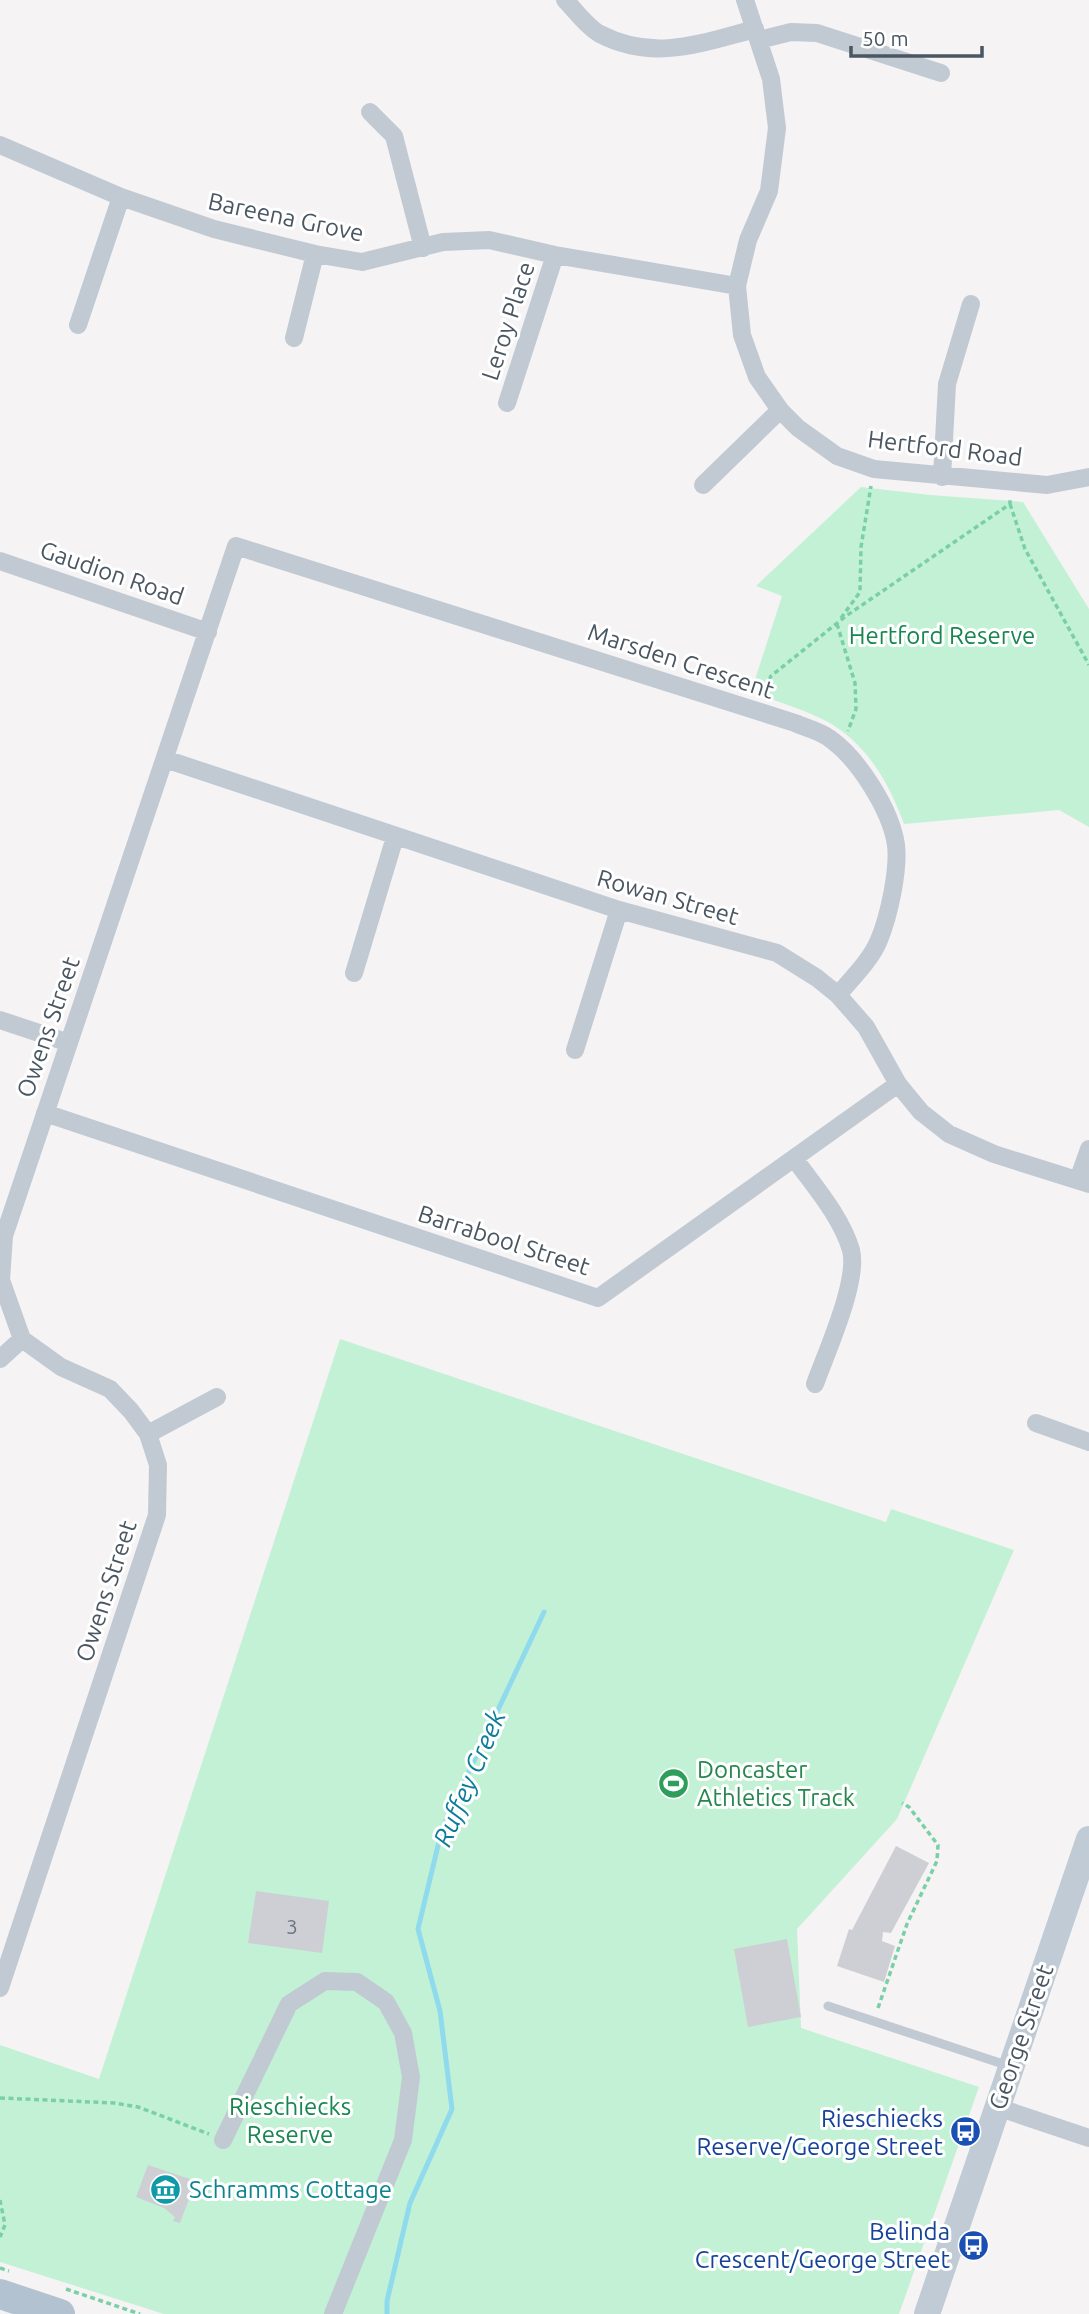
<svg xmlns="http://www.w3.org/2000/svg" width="1089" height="2314" font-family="Ubuntu,sans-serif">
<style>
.green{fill:#c3f1d5}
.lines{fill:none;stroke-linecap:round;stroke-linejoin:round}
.stream{stroke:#90daee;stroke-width:5}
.building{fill:#cdcfd5}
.path{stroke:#7ad0a6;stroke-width:3.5;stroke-dasharray:5 3.5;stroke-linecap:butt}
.lane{stroke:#c1cad2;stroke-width:9}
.street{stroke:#c1cad2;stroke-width:18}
.secondary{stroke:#c1cbd6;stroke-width:26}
.primary{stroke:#b3c2d1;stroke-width:30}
.labels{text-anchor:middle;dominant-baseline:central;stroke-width:6;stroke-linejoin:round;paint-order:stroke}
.number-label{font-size:21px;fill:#6b747e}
.street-label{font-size:24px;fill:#4a5661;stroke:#fff}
.park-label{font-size:24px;fill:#17864f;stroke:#fff}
.leisure-label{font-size:24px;fill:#27864d;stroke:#fff;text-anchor:start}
.transit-label{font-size:24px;fill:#164399;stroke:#fff;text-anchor:end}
.culture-label{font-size:24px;fill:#0d838f;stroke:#fff;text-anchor:start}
.water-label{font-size:26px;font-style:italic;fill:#0c7c9b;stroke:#fff}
</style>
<rect width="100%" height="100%" fill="#f5f3f3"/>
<path class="green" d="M861,487L930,495L1023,502L1089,609V827L1059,810L904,824C889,782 864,739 822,719C800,708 775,701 751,692L782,596L756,586Z
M340,1339L886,1522L891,1509L1014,1550L897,1819L797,1929L801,2028L979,2087L899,2314H164L0,2262V2045L99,2079Z"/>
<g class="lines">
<path class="stream" d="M387,2314V2301L410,2203L452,2109L440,2011L418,1929L442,1829L544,1612"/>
</g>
<path class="building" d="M896,1846L929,1863L891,1933L883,1932L882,1941L895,1946L884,1982L837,1966L849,1929L852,1930Z
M256,1891L329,1901L322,1953L248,1943Z
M787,1939L801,2017L748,2027L734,1949Z
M148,2165L196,2181L180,2223L173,2221L175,2217L164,2208L136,2197Z"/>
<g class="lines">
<path class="path" d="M1010,504L1025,549L1089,665
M841,618L860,592L861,547L871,486
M837,624L855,683L856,709L848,731
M762,695L771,676L846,616L1010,504V499
M878,2008L907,1924L937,1861L938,1845L909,1807L902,1803
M0,2098L114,2103L138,2107L209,2134
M0,2200L5,2225L0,2237
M0,2268L9,2271
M66,2289L140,2314"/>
<path class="lane" d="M828,2006L1009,2066"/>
<path class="street" d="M565,0C575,10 587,27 600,34C654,62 701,43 755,29
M745,0L771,79L777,128L769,191L748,240L737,286L742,335L757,377L780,410L798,428L837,456L874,469L1047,485L1089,477
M759,40L791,32L817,33L941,73
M370,112L394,136L423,248
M0,145L121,197L214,229L315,254L362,262L443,242L489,240L555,255L737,286
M78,325L121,197
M294,338L315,254
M507,403L555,255
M942,477L947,384L971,304
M703,485L780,410
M0,561L208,632
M165,759L619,910L777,953L817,978L838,995L866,1027L898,1084L921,1112L949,1134L994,1154L1089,1184
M354,973L395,837
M0,1020L69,1043
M575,1050L619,910
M45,1113L598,1298L898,1084
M794,1158C814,1186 841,1216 851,1250C859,1281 826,1353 815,1384
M1078,1180L1089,1149
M0,1359L22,1339
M1036,1423L1089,1442
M148,1434L217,1397
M0,1988L157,1515L158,1465L148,1434L131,1411L110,1389L61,1367L22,1339L1,1280L4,1236L236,546L795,723C806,728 820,731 829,738C858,758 891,810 896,845C899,870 889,916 879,940C871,960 852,978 838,995
M997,2107L1089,2138
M223,2140L289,2004L325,1981L357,1982L386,2002L403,2033L411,2077L403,2140L333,2314"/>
<path class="secondary" d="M927,2314L1089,1839"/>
<path class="primary" d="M0,2294L60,2314"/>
</g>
<defs>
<symbol id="stadium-disc" viewBox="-11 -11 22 22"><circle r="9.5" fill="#2e9e5b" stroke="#fff"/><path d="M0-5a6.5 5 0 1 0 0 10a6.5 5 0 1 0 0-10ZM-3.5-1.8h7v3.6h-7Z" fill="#fff"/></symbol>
<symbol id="bus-disc" viewBox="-11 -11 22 22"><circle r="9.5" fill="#1a4fb4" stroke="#fff"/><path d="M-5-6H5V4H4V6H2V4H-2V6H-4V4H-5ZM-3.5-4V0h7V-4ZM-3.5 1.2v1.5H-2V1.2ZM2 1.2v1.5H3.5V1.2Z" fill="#fff"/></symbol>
<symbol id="museum-disc" viewBox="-11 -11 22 22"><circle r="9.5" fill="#0f9aa8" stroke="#fff"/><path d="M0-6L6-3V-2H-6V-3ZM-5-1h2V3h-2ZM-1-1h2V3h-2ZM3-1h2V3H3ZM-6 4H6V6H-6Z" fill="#fff"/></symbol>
</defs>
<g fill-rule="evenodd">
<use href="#stadium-disc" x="656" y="1766" width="35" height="35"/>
<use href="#bus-disc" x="948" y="2114" width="35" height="35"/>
<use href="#museum-disc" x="148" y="2172" width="35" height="35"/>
<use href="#bus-disc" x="956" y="2228" width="35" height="35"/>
</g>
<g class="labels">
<g class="number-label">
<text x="292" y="1926">3</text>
</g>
<g class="street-label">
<text transform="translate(286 217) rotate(12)">Bareena Grove</text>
<text transform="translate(508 321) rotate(-72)">Leroy Place</text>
<text transform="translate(945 448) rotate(7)">Hertford Road</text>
<text transform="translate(112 573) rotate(19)">Gaudion Road</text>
<text transform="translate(681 661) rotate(18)">Marsden Crescent</text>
<text transform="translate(668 897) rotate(16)">Rowan Street</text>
<text transform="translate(48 1027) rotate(-71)">Owens Street</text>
<text transform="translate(504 1240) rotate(18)">Barrabool Street</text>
<text transform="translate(106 1591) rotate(-72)">Owens Street</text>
<text transform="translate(1021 2037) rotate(-71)">George Street</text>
</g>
<g class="park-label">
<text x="942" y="635">Hertford Reserve</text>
<text x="290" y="2106">Rieschiecks<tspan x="290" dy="28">Reserve</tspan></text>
</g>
<g class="leisure-label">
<text x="697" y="1769">Doncaster<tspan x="697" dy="28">Athletics Track</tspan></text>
</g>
<g class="transit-label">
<text x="943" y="2118">Rieschiecks<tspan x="943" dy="28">Reserve/George Street</tspan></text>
<text x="950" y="2231">Belinda<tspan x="950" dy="28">Crescent/George Street</tspan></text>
</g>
<g class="culture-label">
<text x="189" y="2189">Schramms Cottage</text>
</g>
<g class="water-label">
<text transform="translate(469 1778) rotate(-67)">Ruffey Creek</text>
</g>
</g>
<path d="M851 46v10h131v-10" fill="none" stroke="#4a5661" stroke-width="3.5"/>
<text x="862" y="46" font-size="21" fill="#4a5661" stroke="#ffffff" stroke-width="5" paint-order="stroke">50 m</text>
</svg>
